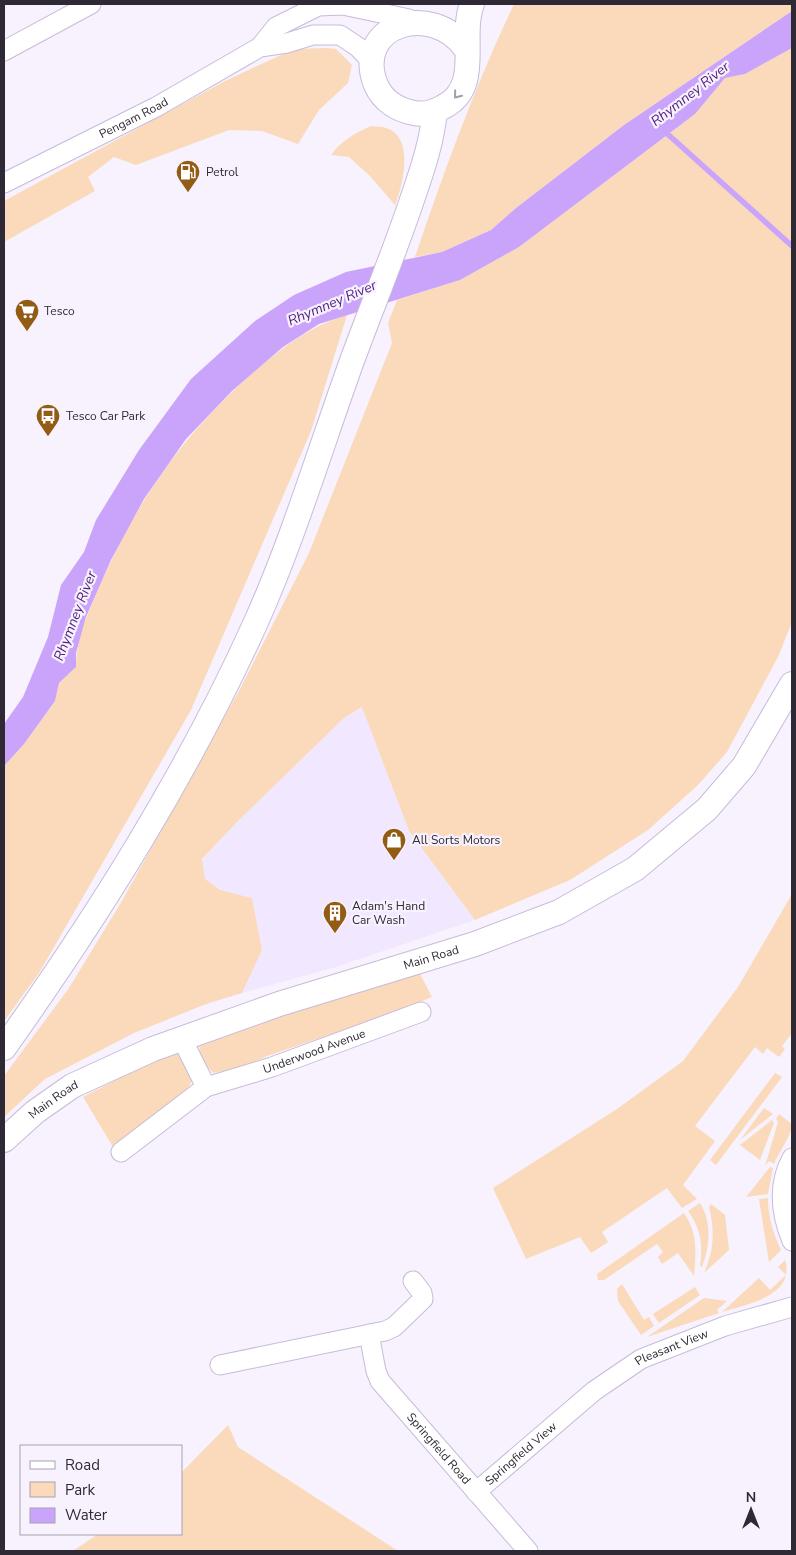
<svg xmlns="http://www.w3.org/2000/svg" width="796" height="1555" font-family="'Nunito Sans',sans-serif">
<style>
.built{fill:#f1e8ff}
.green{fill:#fadaba}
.water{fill:#c9a4fa}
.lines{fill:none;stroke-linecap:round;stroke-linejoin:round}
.stream{stroke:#c9a4fa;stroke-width:5.5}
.minor-casing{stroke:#c7bbd9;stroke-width:21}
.major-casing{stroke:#c7bbd9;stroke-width:26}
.minor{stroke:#fff;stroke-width:19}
.major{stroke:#fff;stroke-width:24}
.oneway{stroke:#a19fa4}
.labels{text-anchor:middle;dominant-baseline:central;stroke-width:4.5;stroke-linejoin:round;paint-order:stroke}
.street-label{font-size:12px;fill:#2e2935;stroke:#f7f2fe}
.poi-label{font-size:12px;fill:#2e2935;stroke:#f7f2fe;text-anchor:start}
.water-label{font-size:14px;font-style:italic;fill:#501c7e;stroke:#f7f2fe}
</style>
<rect width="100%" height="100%" fill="#f7f2fe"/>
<path class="built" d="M363,707L409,831L475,920L336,967L242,993L262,950L252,898L220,890L205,879L202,860L238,821L344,718Z"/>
<path class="green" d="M514,4H792V11L624,125L516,208L491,230L442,252L415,257C444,171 475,86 514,4Z
M327,48L336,49L352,65L348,83L319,110L298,144L262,131L229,130L136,165L114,157L88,177L95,191L4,242V201L225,81L294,49Z
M792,48V622L778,657L727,752L698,785L648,830L570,880L475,920L409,831L362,707L344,718L238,821L202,859L205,879L220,890L252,898L262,950L242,993L206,1004L134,1033L45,1079L4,1117V1076L69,988L119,906L240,689L309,553L392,343L388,323L397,300L460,280L519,247L695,114L725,78L745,74Z
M371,126C375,127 382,126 386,128C415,137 403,185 395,205L370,176L349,157L331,155C341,141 355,133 371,126Z
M347,315L311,431L191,710L39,973L4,1021V766L24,744L55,701L59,683L76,667C76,637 90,609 102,581C138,499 186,431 254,372C286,345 307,328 347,315Z
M792,894V1033L782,1046L785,1049L779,1057L767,1048L763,1054L755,1047L695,1126L715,1141L683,1185L697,1199L682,1208L667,1188L602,1232L608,1242L591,1253L580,1237L526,1259L493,1188L617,1109L683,1061L738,987Z
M419,972L432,997L385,1016L267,1056L242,1067L213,1073L201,1060L199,1045L210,1038Z
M175,1052C186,1058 197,1070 191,1083C181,1102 132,1133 113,1147L83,1097L151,1062Z
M775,1073L782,1077L716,1165L710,1160Z
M764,1108L773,1114L740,1140Z
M779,1114L792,1124C792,1135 779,1152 774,1164L769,1161L765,1166L778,1122L776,1119Z
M772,1120L774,1123L760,1160L740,1145Z
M770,1167L773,1168L768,1194L746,1197Z
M768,1198C768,1217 773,1233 781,1250L769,1262L759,1199Z
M700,1203C712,1222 710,1246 702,1267L700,1266C703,1244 701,1229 688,1211Z
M711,1204L725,1215L729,1250L704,1273C714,1251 715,1230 709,1207Z
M684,1213C698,1234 696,1252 694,1276L678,1253L662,1264L658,1257L663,1252L657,1244L604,1280H598L597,1274Z
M785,1260C796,1296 745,1305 722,1312L759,1278L770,1290L786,1275L778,1267Z
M622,1284L644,1320L649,1317L654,1326L641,1335L618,1301L617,1289Z
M695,1287L700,1295L659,1323L653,1314Z
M704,1298L727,1301L717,1310L719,1313L647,1337Z
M228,1425L238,1447L398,1551H73L98,1534H181V1473Z"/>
<path class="water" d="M792,11V48L745,74L725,78L695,114L519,247L460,280L319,324L283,347L232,391L186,439L144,499L111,560L86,617L76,653V667L59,683L55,701L24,744L4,766V724L23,697L48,637L61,585L84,552L96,520L139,450L191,379L255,321L294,295L346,272L442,252L491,230L516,208L624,125Z"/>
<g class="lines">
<path class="stream" d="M662,129L792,246"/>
<defs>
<g id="minor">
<path d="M260,47L276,27L318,6L343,5L409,19"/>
<path d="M4,51L91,4"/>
<path id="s1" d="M4,183L156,107L260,47L287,43L313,35H340L358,47L372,62"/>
<path d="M182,1039L206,1087"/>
<path id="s2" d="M121,1152L206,1087L272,1067L421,1012"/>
<path d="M792,1158C777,1185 781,1214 792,1241"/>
<path id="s3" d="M369,1334L376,1371L380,1381L528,1551"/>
<path d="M220,1365L385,1331L394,1327L423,1299L422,1293L413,1281"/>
<path id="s4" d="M476,1492L594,1391L641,1359L725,1326L792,1307"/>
</g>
<g id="major">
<path d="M466,49C432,0 352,25 376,85C383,101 398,110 414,113C424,115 434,112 443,107C483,87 459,38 472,4"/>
<path d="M4,1048C99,914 188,773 256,622C294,537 321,446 353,358C373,304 395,251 413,197C423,168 432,141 435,111"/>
<path id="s5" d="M4,1140L35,1112L72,1086L153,1049L279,1004L475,944L559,912L635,869L707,809L744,766L792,684"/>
</g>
</defs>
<use href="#minor" class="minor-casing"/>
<use href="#major" class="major-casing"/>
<use href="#minor" class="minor"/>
<use href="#major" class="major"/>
</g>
<defs><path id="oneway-chevron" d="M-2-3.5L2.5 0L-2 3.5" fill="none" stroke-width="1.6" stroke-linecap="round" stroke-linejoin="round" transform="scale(1.25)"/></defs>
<use class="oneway" href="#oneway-chevron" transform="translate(457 95) rotate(129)"/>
<defs>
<symbol id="fuel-pin" viewBox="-11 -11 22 30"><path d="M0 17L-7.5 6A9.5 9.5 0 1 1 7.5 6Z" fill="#935c15" stroke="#f7f2fe"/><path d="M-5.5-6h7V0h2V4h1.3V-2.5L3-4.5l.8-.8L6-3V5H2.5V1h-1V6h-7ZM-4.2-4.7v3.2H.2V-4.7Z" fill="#fff"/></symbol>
<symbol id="supermarket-pin" viewBox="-11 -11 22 30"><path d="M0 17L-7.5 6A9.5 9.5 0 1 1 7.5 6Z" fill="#935c15" stroke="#f7f2fe"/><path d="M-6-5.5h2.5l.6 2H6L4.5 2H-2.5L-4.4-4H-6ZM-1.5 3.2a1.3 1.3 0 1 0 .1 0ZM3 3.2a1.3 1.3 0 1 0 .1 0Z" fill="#fff"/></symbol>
<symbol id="bus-pin" viewBox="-11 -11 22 30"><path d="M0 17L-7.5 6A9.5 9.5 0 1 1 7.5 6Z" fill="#935c15" stroke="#f7f2fe"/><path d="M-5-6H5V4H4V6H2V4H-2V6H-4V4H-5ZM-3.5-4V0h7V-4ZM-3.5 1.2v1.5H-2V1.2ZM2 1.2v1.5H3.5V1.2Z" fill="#fff"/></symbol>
<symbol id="shop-pin" viewBox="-11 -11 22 30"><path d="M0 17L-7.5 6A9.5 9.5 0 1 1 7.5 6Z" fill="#935c15" stroke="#f7f2fe"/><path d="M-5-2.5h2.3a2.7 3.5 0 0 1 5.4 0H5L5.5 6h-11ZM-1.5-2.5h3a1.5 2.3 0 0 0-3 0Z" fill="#fff"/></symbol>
<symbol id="building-pin" viewBox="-11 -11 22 30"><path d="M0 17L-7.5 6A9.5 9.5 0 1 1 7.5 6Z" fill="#935c15" stroke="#f7f2fe"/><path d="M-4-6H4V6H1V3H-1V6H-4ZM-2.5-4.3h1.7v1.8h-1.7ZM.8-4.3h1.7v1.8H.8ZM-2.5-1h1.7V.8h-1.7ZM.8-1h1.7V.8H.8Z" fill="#fff"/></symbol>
</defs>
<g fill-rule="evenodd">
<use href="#fuel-pin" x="174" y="158" width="28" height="38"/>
<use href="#supermarket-pin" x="13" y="297" width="28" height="38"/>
<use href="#bus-pin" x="34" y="402" width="28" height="38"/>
<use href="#shop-pin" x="380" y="826" width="28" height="38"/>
<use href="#building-pin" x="321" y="899" width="28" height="38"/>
</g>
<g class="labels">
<g class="street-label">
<text stroke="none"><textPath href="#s1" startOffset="145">Pengam Road</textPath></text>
<text stroke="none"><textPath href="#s5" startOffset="469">Main Road</textPath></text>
<text stroke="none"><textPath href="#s2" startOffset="221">Underwood Avenue</textPath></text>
<text stroke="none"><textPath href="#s5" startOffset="64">Main Road</textPath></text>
<text stroke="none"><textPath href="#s4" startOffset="245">Pleasant View</textPath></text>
<text stroke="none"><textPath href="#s3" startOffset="138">Springfield Road</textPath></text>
<text stroke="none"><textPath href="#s4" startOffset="59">Springfield View</textPath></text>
</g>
<g class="poi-label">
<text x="206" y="172">Petrol</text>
<text x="44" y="311">Tesco</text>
<text x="66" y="416">Tesco Car Park</text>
<text x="412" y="840">All Sorts Motors</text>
<text x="352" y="906">Adam's Hand<tspan x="352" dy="14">Car Wash</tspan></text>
</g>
<g class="water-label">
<text transform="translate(690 94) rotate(-38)">Rhymney River</text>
<text transform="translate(332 303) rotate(-23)">Rhymney River</text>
<text transform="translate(75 616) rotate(-69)">Rhymney River</text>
</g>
</g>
<rect width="796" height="1555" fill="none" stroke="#2e2935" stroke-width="10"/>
<rect x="20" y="1445" width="162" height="90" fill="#f7f2fe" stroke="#a7a2ae"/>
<rect x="30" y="1461" width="25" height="8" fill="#ffffff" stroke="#a7a2ae"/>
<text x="65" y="1470" font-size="15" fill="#2e2935">Road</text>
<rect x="30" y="1482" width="25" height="15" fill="#fadaba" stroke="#a7a2ae"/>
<text x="65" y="1495" font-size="15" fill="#2e2935">Park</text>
<rect x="30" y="1508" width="25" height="15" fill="#c9a4fa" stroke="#a7a2ae"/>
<text x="65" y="1520" font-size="15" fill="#2e2935">Water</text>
<g transform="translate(751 1510)" stroke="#f7f2fe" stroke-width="4" paint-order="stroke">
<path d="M0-4L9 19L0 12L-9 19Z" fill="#2e2935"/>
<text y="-8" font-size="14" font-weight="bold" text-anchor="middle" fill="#2e2935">N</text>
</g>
</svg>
